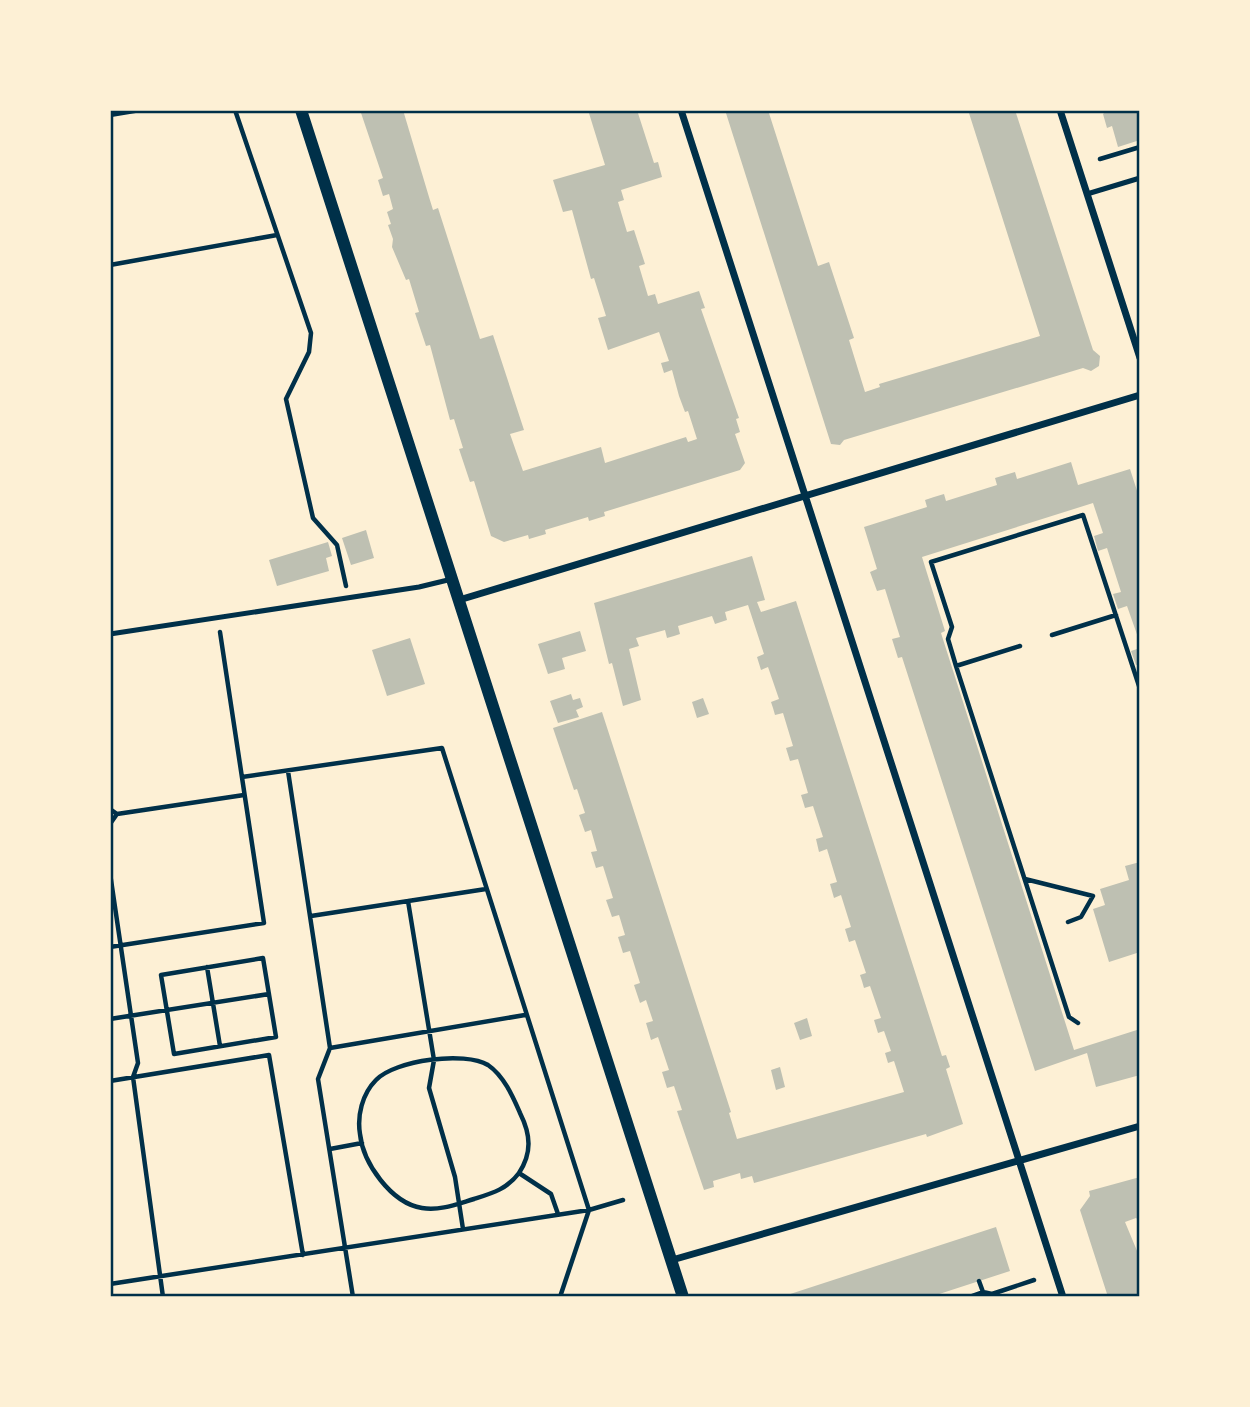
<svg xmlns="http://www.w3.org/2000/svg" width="1250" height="1407" font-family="'Fira Sans',sans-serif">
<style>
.building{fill:#bec0b2}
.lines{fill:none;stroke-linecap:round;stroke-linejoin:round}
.path{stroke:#003049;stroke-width:4.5}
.service{stroke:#003049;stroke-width:5}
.minor{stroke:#003049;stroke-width:7}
.tertiary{stroke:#003049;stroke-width:12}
.neatline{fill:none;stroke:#003049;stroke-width:2.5}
</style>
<rect width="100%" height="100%" fill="#fdf0d5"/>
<path class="building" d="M360,110H403L429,197L433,210L438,208L480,339L493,335L524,430L510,434L523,471L601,447L605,463L686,437L688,442L697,439L688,411L685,412L679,396L672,370L664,373L661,363L669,361L659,332L608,350L598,318L606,316L594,278L591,279L572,210L563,212L553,180L605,165L588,110H637L654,163L658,162L662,177L621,190L624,200L618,202L627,232L634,230L645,264L639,266L648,296L655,294L658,304L699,291L705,308L701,309L739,418L736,419L740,432L735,434L745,463L740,470L604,512L605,516L589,521L588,517L545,530L546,534L529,539L528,535L504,542L491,536L474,481L470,482L459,449L463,448L454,419L450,420L430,345L426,346L415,313L419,312L409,279L406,280L392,247L393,239L388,225L391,224L387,212L393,209L389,194L383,196L378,180L383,178Z
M725,110H768L818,266L829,262L854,338L849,340L865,392L880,387L879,384L1040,336L968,110H1015L1093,350L1100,356L1099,366L1091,371L1083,368L844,440L840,445L831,444Z
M1107,110H1140V140L1118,147L1112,126L1107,128L1103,114Z
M1071,462L1078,485L1130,469L1140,500V643L1127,606L1118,609L1113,594L1121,592L1107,548L1098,551L1094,536L1103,533L1093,503L922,557L945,631L941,633L1074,1050L1140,1029V1075L1096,1087L1087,1053L1035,1071L902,657L898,658L892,639L900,637L885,589L877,591L870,572L877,569L864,527L927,507L925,500L934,497L944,494L946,501L997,485L995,478L1015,472L1017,479Z
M366,530L374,558L351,565L342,538Z
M328,542L332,556L326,558L329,571L277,586L269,560Z
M752,556L765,600L757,602L761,612L796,601L942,1056L946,1055L950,1067L946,1069L963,1124L927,1137L926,1134L754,1183L752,1176L741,1179L740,1173L713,1181L714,1187L704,1190L677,1111L682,1110L674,1086L667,1088L662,1072L669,1070L658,1037L651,1040L646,1023L653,1021L646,1000L640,1003L634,985L640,983L630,951L623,953L618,937L625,935L619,915L612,917L606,900L613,898L603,866L596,868L591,852L597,851L591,830L585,832L579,815L585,813L577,789L574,790L553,728L602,712L731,1112L729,1113L737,1139L904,1092L894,1061L888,1063L885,1053L891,1051L884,1031L878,1033L874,1020L881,1018L870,986L864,988L862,981L860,975L866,973L855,940L849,942L845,929L851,927L841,895L834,898L830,884L837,882L827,849L819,852L816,839L823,837L813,806L805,808L801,795L808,793L798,759L790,761L786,748L793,746L783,713L775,715L773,708L771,702L779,699L768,667L761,670L757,657L764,654L748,605L725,612L727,620L715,624L712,616L678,626L680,634L674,636L667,638L665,630L636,638L639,646L629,649L641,700L623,706L612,663L609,664L594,603Z
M580,631L586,651L562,658L565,669L548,674L538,644Z
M410,638L425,684L387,696L372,650Z
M1140,648V664L1136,665L1131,651Z
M571,694L573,700L580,698L583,707L576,710L579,717L558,723L550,701Z
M703,698L709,714L697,718L692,702Z
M1140,862V952L1109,962L1093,909L1105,905L1100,889L1129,880L1125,866Z
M807,1018L812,1036L800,1040L794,1023Z
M780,1067L785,1087L776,1090L771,1070Z
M1140,1177V1221L1136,1218L1125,1222L1140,1258V1297H1108L1080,1210L1090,1196L1089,1191Z
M996,1227L1010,1271L930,1297H781Z"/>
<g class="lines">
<path class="path" d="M235,110L311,333L309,352L286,399L313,518L337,545L346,586
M110,115L140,110
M1100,159L1140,147
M110,265L277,235
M1052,635L1116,615
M956,666L1020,646
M288,771L330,1048L318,1079L353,1297
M242,777L442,748L589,1210L560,1297
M110,809L117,814L110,824
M117,814L244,795
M110,873L138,1063L133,1077L163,1297
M1025,879L1093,896L1081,917L1068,922
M408,901L434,1060L429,1088L455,1177L463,1229
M311,916L486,889
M110,947L264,923L220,632
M263,958L276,1037L174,1054L161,975Z
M207,967L220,1046
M110,1019L269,994
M1078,1023L1069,1017L956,666L948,639L952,627L931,562L1083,515L1140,689
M110,1044V1059
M330,1048L525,1015
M110,1081L269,1055L303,1255
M330,1149L362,1143
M519,1173C507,1189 493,1193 474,1199C457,1204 440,1211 422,1208C391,1203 363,1163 360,1134C357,1116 362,1094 376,1080C395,1060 465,1051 488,1065C504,1076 513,1097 520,1113C531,1135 532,1153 519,1173L551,1194L558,1214
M979,1281L983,1292
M110,1284L589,1210L623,1200
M969,1297L983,1292L992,1294L1034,1280"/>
<path class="service" d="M1087,194L1140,178
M110,634L419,587L452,579"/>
<path class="minor" d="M681,110L1063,1297
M1060,110L1140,358
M459,600L1140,395
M672,1260L1140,1126"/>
<path class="tertiary" d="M301,110L683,1297"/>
</g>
<rect width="1250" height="1407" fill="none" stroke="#fdf0d5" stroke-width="224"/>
<rect x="112" y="112" width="1026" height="1183" class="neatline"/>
</svg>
